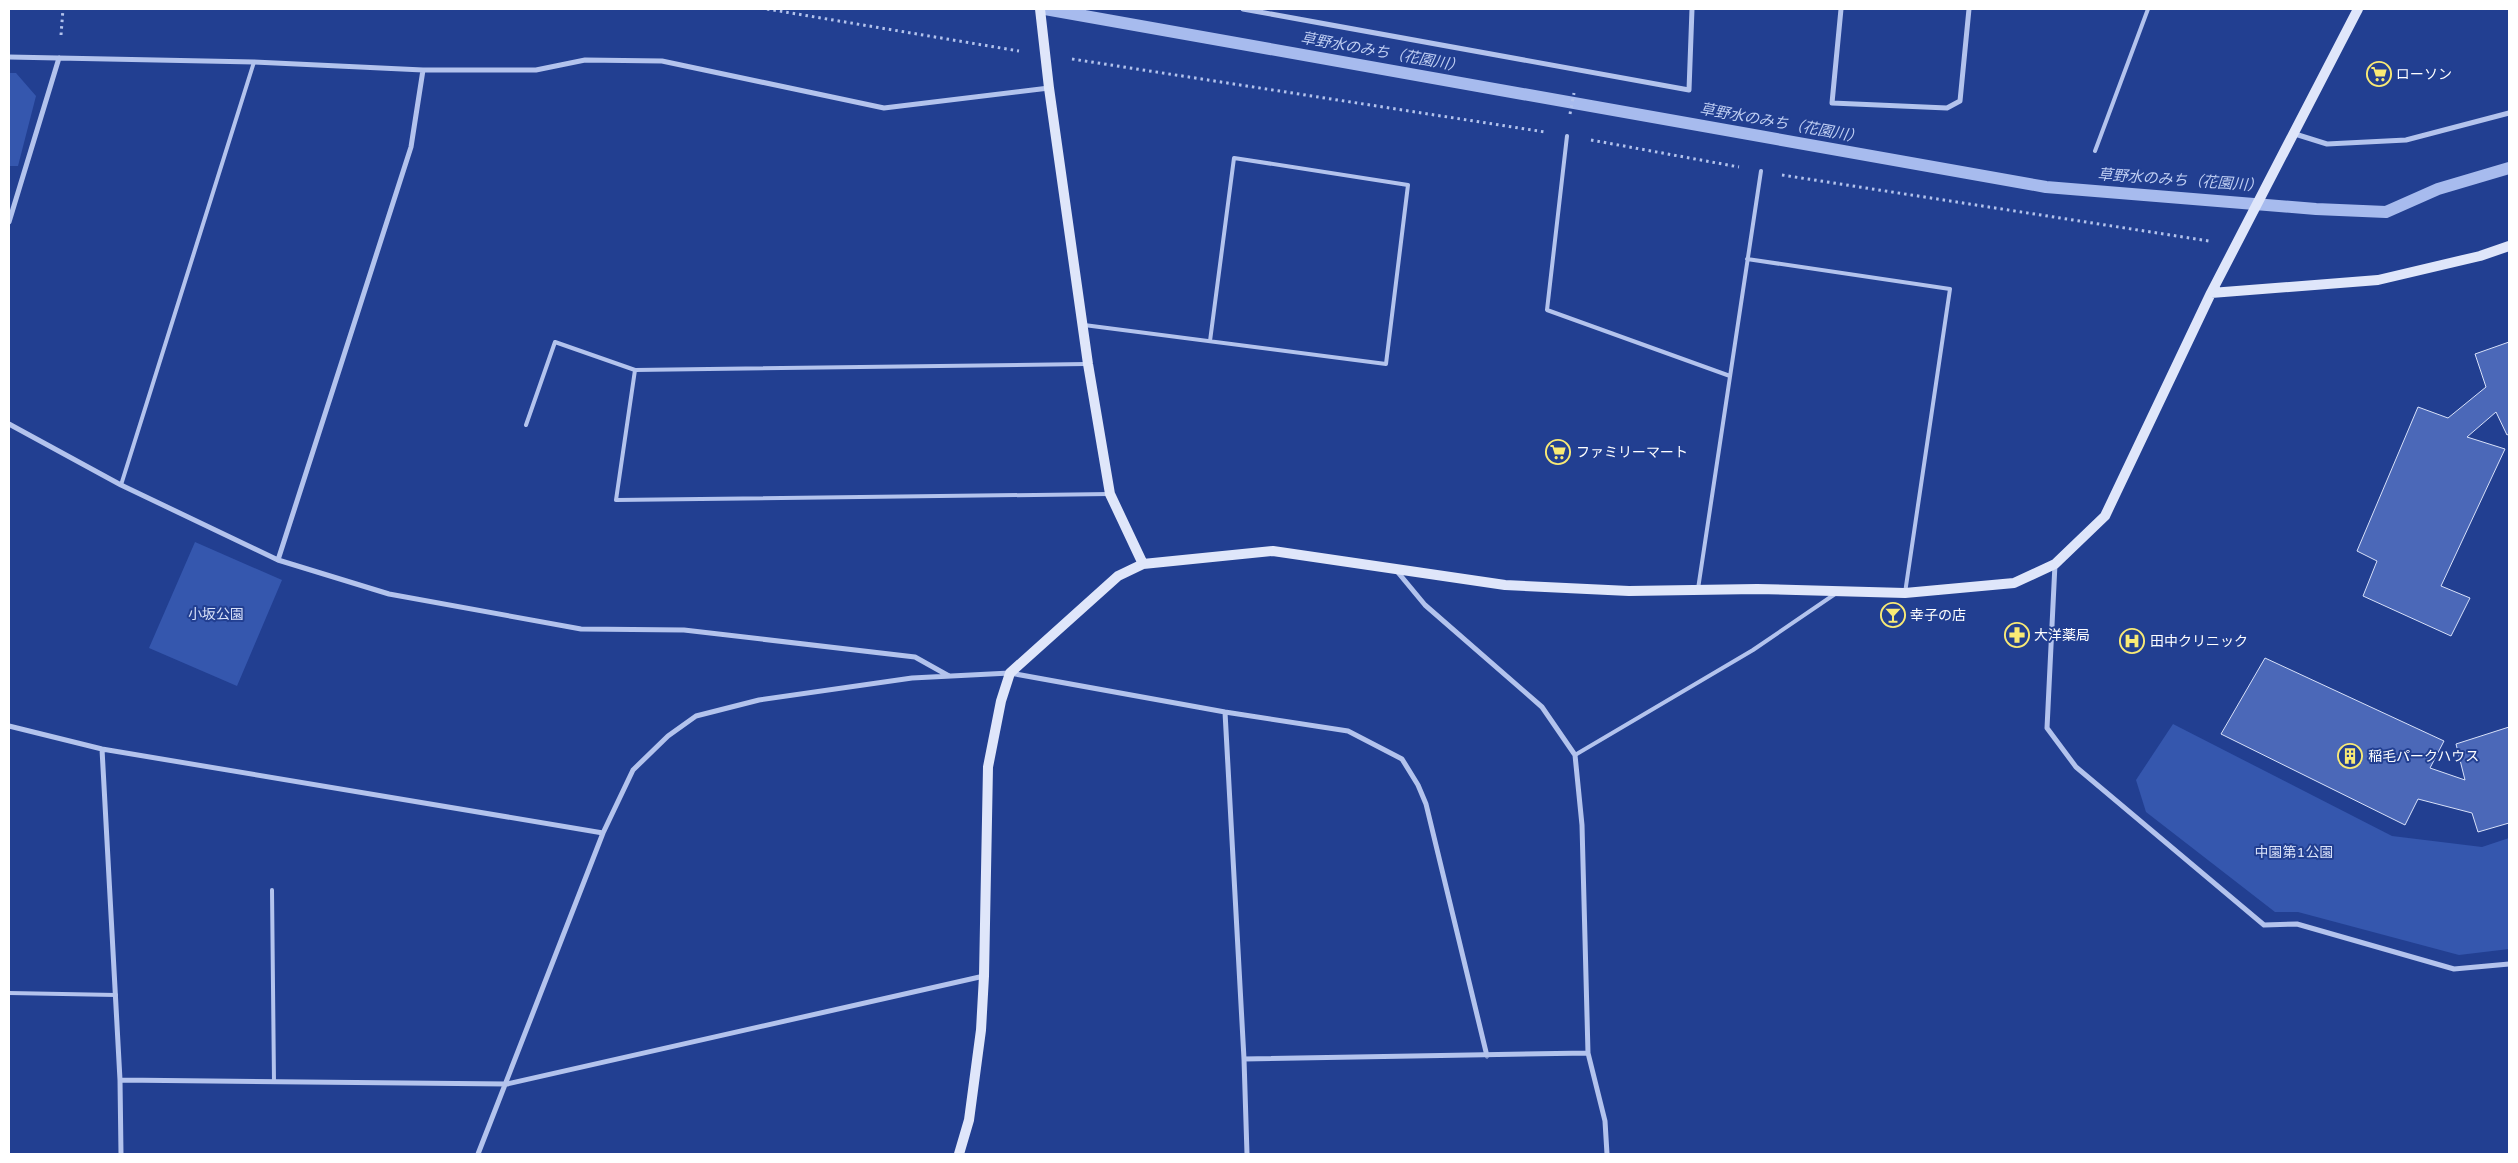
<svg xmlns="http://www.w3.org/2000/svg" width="2518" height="1163" font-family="'Varela Round','Noto Sans JP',sans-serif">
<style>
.green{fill:#3557ae}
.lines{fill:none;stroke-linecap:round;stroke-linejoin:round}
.stream{stroke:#a7bbee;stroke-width:12}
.building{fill:#4b68b8;stroke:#d8e1f9}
.path{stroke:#b3c3ed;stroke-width:3;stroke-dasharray:2.5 4;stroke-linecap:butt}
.lane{stroke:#b3c3ed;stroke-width:4}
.street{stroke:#b3c3ed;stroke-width:5}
.secondary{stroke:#dfe6fa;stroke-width:10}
.labels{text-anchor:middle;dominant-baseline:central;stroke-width:4;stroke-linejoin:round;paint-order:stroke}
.poi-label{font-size:14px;fill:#fff;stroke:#223f91;text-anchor:start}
.park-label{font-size:14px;fill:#d8e1f9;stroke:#223f91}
.water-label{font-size:15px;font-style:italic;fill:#bfcef3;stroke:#223f91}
</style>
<rect width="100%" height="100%" fill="#223f91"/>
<path class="green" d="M9,73H16L36,96L18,166H9Z
M195,542L282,580L237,686L149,648Z
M2173,724L2392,836L2482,847L2509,838V949L2459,955L2298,912H2275L2146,812L2136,780Z"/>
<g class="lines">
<path class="stream" d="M1045,9L2046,187L2316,209L2386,212L2438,189L2509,168"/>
</g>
<path class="building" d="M2509,342V434L2507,435L2496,412L2467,437L2505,449L2441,586L2470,598L2451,636L2363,596L2377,561L2357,551L2418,407L2448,418L2486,387L2475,354Z
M2265,658L2444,741L2430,768L2465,780L2456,744L2509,727V823L2478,832L2472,813L2418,799L2405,825L2221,734Z"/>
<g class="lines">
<path class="path" d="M767,9L1019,51
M61,35L63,9
M1072,59L1545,132
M1570,114L1574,93
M1591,140L1739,167
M1782,175L2209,241"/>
<path class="lane" d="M1567,136L1547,310L1730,376
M2095,151L2148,9
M1747,259L1950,289L1905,593
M1084,325L1386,364L1408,185L1234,158L1210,341
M635,370L616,500L1110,494
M526,425L555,342L635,370L1086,364
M121,485L254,62
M1698,589L1761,171
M1575,755L1753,650L1835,594
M272,890L274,1082
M9,993L116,995"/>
<path class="street" d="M1243,9L1689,90L1692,9
M1841,9L1832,103L1947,108L1960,101L1969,9
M9,57L254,62L423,70H536L585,60L662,61L884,108L1049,88
M2295,134L2327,144L2406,140L2509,113
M9,222L59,58
M9,424L121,485L278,560L389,594L581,629L684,630L915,657L949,676
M278,560L411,147L423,70
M2055,564L2047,728L2076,767L2264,925L2297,924L2454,969L2509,964
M1396,570L1425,605L1542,707L1575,755L1582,825L1588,1053L1605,1121L1607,1154
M1225,712L1244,1059L1247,1154
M9,726L102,749L603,833
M102,749L120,1080L121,1154
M1244,1059L1588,1053
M120,1080L507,1084L984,976
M478,1154L603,833L633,770L668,736L696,716L759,700L912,678L1010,673L1225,712L1348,731L1402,759L1418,785L1426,804L1487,1056"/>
<path class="secondary" d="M1040,9L1049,88L1088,364L1110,494L1143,564
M2211,293L2378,280L2480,256L2509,246
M959,1154L969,1120L981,1030L984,976L988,767L1001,701L1010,673L1118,576L1143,564L1273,551L1505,585L1629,591L1757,589L1905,593L2014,583L2055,564L2105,516L2211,293L2358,9"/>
</g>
<defs>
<symbol id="supermarket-ring" viewBox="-11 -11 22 22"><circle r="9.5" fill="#223f91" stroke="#f9ea75" stroke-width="1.5"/><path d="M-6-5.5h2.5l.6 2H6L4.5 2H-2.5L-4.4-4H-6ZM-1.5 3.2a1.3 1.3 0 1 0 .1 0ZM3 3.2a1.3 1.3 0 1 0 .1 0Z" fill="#f9ea75"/></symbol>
<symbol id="bar-ring" viewBox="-11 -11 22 22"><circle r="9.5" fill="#223f91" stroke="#f9ea75" stroke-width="1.5"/><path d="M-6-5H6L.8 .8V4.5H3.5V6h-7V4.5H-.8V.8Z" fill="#f9ea75"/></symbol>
<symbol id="pharmacy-ring" viewBox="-11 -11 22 22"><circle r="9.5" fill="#223f91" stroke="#f9ea75" stroke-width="1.5"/><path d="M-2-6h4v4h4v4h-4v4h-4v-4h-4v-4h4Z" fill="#f9ea75"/></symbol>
<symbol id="hospital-ring" viewBox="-11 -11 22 22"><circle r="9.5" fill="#223f91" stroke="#f9ea75" stroke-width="1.5"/><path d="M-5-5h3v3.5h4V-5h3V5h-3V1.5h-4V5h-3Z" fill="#f9ea75"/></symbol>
<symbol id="building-ring" viewBox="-11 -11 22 22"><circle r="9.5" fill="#223f91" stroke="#f9ea75" stroke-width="1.5"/><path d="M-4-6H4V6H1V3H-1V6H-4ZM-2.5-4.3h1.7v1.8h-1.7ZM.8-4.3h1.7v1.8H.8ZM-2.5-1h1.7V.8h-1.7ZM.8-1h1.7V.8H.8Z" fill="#f9ea75"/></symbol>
</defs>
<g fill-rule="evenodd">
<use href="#supermarket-ring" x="2365" y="60" width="28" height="28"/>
<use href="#supermarket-ring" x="1544" y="438" width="28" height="28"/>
<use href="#bar-ring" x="1879" y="601" width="28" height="28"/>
<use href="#pharmacy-ring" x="2003" y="621" width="28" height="28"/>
<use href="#hospital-ring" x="2118" y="627" width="28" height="28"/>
<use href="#building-ring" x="2336" y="742" width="28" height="28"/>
</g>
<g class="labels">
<g class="poi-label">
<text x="2396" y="74">ローソン</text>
<text x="1576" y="452">ファミリーマート</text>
<text x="1910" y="615">幸子の店</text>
<text x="2034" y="635">大洋薬局</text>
<text x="2150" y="641">田中クリニック</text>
<text x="2368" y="756">稲毛パークハウス</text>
</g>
<g class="park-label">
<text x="216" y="614">小坂公園</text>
<text x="2294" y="852">中園第1公園</text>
</g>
<g class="water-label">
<text transform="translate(1382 52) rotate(10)">草野水のみち（花園川）</text>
<text transform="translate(1781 123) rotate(10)">草野水のみち（花園川）</text>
<text transform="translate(2180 180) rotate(4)">草野水のみち（花園川）</text>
</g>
</g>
<rect width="2518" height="1163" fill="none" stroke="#ffffff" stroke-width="20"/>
</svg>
